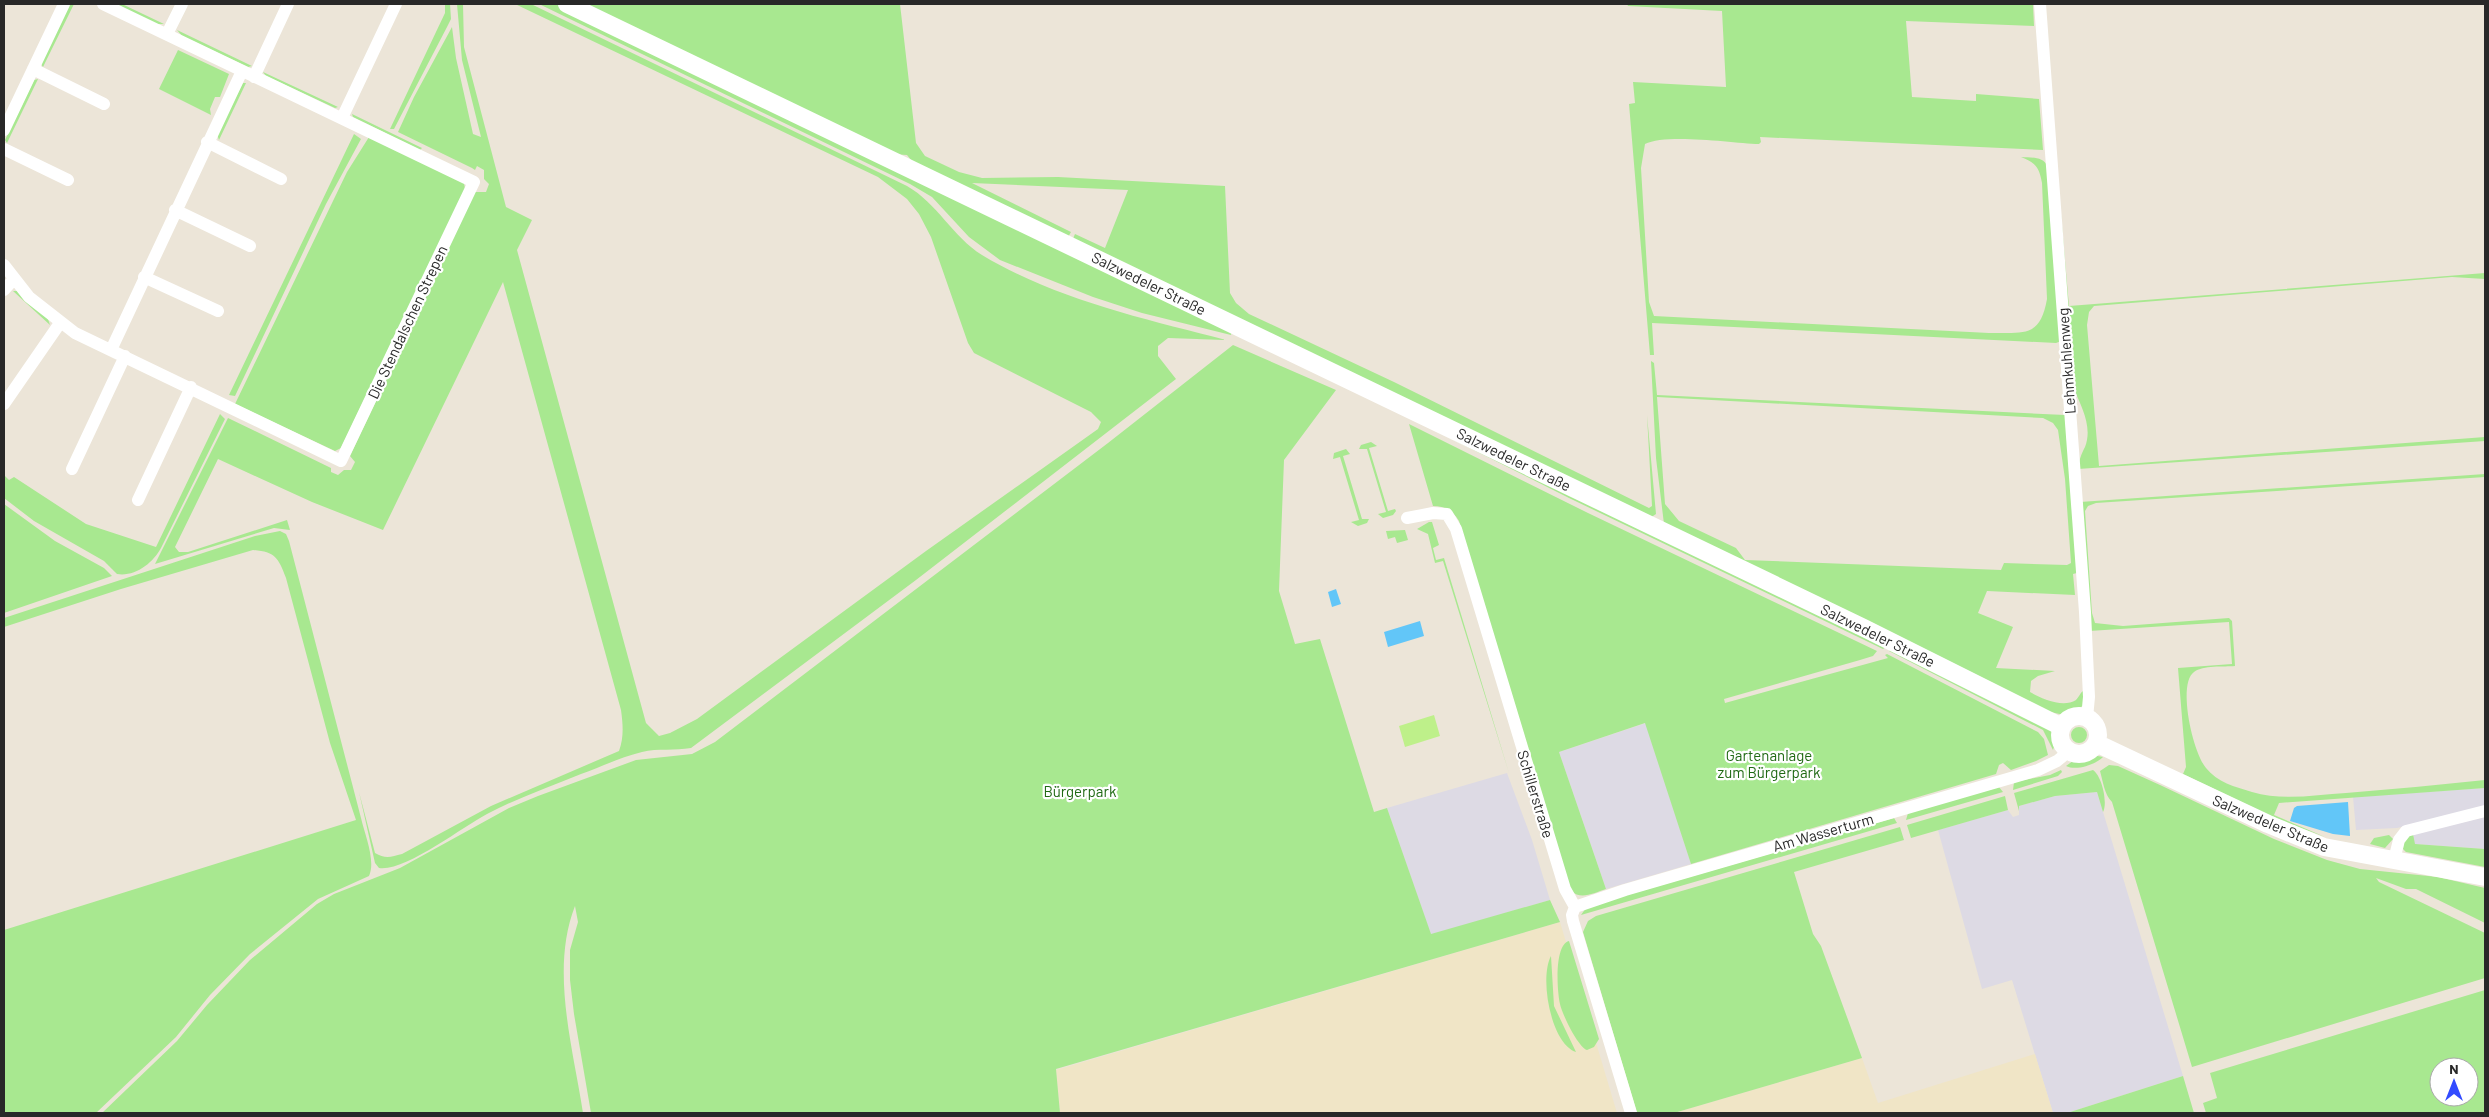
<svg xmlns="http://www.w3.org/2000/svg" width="2489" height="1117" font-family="Barlow,sans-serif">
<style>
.industrial{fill:#dddae4}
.education{fill:#f0e5c6}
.green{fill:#a8e890;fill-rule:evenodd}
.pitch{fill:#bef08a}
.water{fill:#62c6f8}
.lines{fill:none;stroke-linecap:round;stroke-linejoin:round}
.street{stroke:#fff;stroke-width:12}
.secondary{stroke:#fff;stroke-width:18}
.labels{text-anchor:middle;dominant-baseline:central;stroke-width:4.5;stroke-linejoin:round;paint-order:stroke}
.street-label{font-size:15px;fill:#282828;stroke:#fff}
.park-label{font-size:15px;fill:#206a14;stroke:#fff}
</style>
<rect width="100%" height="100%" fill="#ece5d8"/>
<path class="industrial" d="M1646,723L1691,864L1606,889L1559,752Z
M1507,773L1532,840L1550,900L1431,935L1387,808Z
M2485,788V806L2397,828L2356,830L2353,797Z
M2097,792L2183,1076L2067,1113H2053L2012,980L1982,989L1938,830L2008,810L2013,817L2019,815V806L2055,796Z
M2485,817V849L2414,844L2413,834Z"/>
<path class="education" d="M1560,922L1617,1113H1060L1056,1070Z
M2035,1054L2053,1113H1674L1862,1058L1878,1103Z"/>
<path class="green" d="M70,4H74L43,67L41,64Z
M114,4H122L164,24H156Z
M445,4H450L451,19L447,27L394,129H390L445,13Z
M457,4H463L464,47L506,207L532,220L517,250L646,723L659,736L670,733L697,719L926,551L1098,429L1101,422L1091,412L974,353L968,343L931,237L919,214L907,199L878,177L515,4H531L907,186C937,203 953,237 982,255C1055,299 1144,319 1226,340L1168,338L1158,346V356L1176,379L916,580L691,748C675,751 658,748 642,752C621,757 601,767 581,774C550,787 517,798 487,814C462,827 405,872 379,868L375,863L359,792L375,853C385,859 391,857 402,854L491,806L619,751C624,737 623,725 621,710L503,282L383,530L312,502L218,459L175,547L179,552H188L287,520L290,530L274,528L155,564L228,418L331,468V472L338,475L344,470H351L355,462L350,456L475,192H486L489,184L484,179V170L477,166L475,170L472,168L398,132L414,97L452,27L456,58L473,134L481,137L462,60Z
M539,4H556L1232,329L1231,335L1142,313L1093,297L1000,260L969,237L932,197L910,184Z
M581,4H900L916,143L925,156L959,172L982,178L1058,177L1225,186L1230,293L1236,303L1249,314L1394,382L1649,508L1652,506L1647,415L1656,514L1650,518L1072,241L1075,234L1105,248L1128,190L972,183L1071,232L1067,239L915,165L907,155L891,154Z
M1627,4H2033L2034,26L1906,21L1912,97L1976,101V94L2039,99L2043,150L1760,137L1761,142L1759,144C1732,143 1666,133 1645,144L1641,168L1649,302L1654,316L1989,333C2023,332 2040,339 2047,299L2042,183C2039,167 2036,163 2021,157C2032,158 2043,156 2048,167L2061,341L2056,343L1652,323L1654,355H1650L1629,104L1635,103L1633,82L1726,87L1722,11L1628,6Z
M177,30L252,66L248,67L182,36Z
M178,50L229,74L220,97H215L210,109L211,115L159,89Z
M263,72L338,107L335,108L266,76Z
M38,79L7,143L5,140L34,80Z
M243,83H246L219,140L217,134Z
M352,114L422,148L420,150L353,117Z
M354,134L361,139L326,204L235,396L229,395Z
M369,137L464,183L465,189L341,448L335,451L235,404L347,172Z
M2055,146L2069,306L2485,273V279L2452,277L2094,306L2089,312L2087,325L2099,466L2485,437V441L2078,469C2079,460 2081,455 2085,447C2093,427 2081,406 2074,389Z
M13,291H18L48,319L50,325Z
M1233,345L1336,390L1284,460L1279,591L1295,644L1320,639L1374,812L1387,808L1431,934L1550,900L1560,922L1056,1069L1060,1113H591L574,1014L570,980V950L578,922L575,906C550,970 573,1047 583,1113H102L177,1041L207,1005L250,960L317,904L334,894L400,868L509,808L538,796L636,760L692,754L715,742L1108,443Z
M1651,361L1654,363L1657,395L2065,415L2077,573L2073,574L2075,595L1987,591L1978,613L2013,627L1996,668L2055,671L2038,676L2031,681L2030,692C2042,699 2063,708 2076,700C2079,697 2080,693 2083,691V706L2064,715L2046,711L1664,524L1656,458ZM1657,397L2043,418L2053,423L2058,430L2065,479L2071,563L2067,565L2004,563L2001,570L1745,560L1736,548L1679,521L1665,504Z
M220,414L225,419L161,548C153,563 135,577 117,574L104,561L34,521L4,498V475L9,480L14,477L86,524L156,547Z
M1402,414L1886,647L1883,649L1569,498Z
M1409,424L1588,513L1877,651L1873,656L1860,660L1724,699L1725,703L1888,658L1885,655L1887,654L2038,732L2044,739L2048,755L2036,761L2011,770L2003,763L1999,765L1996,774L1691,864L1645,723L1559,752L1606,889C1594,893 1581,900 1571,891L1459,521C1453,511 1445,506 1433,506Z
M1371,442L1377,446L1369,448L1388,511L1395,509L1396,511L1393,515L1383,518L1378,514L1386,512L1367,449H1359L1361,445Z
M1346,449L1350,454L1343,456L1362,519H1369L1367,523L1358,526L1351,522L1359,520L1340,457L1333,459L1334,453Z
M2485,474V477L2096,503L2088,506L2085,511L2092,613L2095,623L2123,626L2229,618L2232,621L2235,666C2224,667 2203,665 2194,672C2177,684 2193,753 2206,768C2217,782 2235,787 2252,792C2282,801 2315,795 2346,793C2392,789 2439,785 2485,780V788L2279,803L2274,815L2325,837L2277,819L2183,774L2186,767L2178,668L2232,664L2229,622L2089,631L2080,502Z
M4,504L55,541L104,568L112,576L4,613Z
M1429,522H1432L1439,545L1433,548L1436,560L1444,558L1509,773L1443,561L1435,563L1428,534L1417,529Z
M1405,530L1408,540L1397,543L1395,537L1388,539L1386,531Z
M280,531L286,534L289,541L361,818C365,835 376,861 369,876L318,899L250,954L210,995L176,1037L96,1113H4V930L356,820L330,743L286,578C278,557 275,552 253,550L121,589L4,627V618L255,536Z
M1890,650L2050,729L2056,740L2053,750L2043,730L1889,651Z
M2071 735a8 8 0 1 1 16 0a8 8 0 1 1-16 0Z
M2092,755L2103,757C2095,765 2076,771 2066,766L2077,758Z
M2109,765L2118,766L2160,785L2274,839L2327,860L2360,869L2438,877L2485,888V923L2416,889H2406L2376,878L2379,882L2485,933V978L2192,1067L2112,802C2104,794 2103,781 2100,771Z
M2061,770L2062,772L2058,776L2013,790L2014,782L2050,775Z
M2093,770C2102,776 2108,803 2103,812L2097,792L2055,796L2019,806V811L2014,793Z
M1999,787L2003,792L1906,820L1908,813Z
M2005,796L2008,810L1911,838L1907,825Z
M1894,818L1897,823L1581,915L1586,908L1592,905Z
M1900,827L1904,840L1794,872L1813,934L1821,946L1862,1058L1674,1113H1637L1583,932L1588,921L1596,916Z
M2413,834L2415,844L2485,849V867L2406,852L2403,849L2404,838Z
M2389,835L2393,839L2385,848L2370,844L2374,838Z
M1569,941L1599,1039L1594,1047L1587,1050C1578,1047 1562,1014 1560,1004C1557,991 1554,945 1569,941Z
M1551,956L1554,1006L1576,1052C1551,1044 1539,978 1551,956Z
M2485,990V1113H2206L2203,1103L2217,1098L2210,1073ZM2439,1067H2469V1097H2439Z
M2183,1076L2194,1113H2067Z"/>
<path class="pitch" d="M1434,715L1440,736L1405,747L1399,726Z"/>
<path class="water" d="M1336,589L1341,604L1332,607L1328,592Z
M1420,621L1424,636L1388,647L1384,632Z
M2348,802L2350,836L2333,834L2290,821L2294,808L2297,806Z"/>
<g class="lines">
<path class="street" d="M2040,4L2085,612L2089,697L2087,718
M167,34L182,4
M33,69L104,104
M254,77L288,4
M342,118L396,4
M4,130L64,4
M207,142L281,179
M4,149L68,180
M175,210L250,246
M4,265L29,297L75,333L341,461L474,182L103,4
M144,277L218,311
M4,290L14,279
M111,350L242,71
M4,404L60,323
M72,469L125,356
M138,500L191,387
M1407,518L1433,513L1447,514L1456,529L1565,889L1575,907
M2394,860L2399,840L2406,831L2485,811
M1575,907L1625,890L2038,770L2057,761L2069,751
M1575,907L1572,915L1573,921L1631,1113"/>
<path class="secondary" d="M567,4L1864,628L2062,727
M2060 735a19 19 0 1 1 38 0a19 19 0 1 1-38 0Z
M2096,743L2268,824L2324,847L2485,877"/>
</g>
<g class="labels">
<g class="street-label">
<text transform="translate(1149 283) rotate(26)">Salzwedeler Straße</text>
<text transform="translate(407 322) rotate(-65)">Die Stendalschen Strepen</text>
<text transform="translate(2066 361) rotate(-94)">Lehmkuhlenweg</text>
<text transform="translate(1514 459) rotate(26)">Salzwedeler Straße</text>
<text transform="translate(1878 635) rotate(26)">Salzwedeler Straße</text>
<text transform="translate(1536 794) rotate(73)">Schillerstraße</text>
<text transform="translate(2271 823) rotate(23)">Salzwedeler Straße</text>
<text transform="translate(1823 832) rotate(-16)">Am Wasserturm</text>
</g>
<g class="park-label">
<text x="1769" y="755">Gartenanlage<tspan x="1769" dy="17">zum Bürgerpark</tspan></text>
<text x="1080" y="791">Bürgerpark</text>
</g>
</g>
<rect width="2489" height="1117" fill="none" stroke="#282828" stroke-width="10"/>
<g transform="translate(2454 1082)"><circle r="24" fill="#ffffff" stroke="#a9a9a9"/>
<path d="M0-4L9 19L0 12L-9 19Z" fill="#324bff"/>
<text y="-8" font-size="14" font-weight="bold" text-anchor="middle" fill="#282828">N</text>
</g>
</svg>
